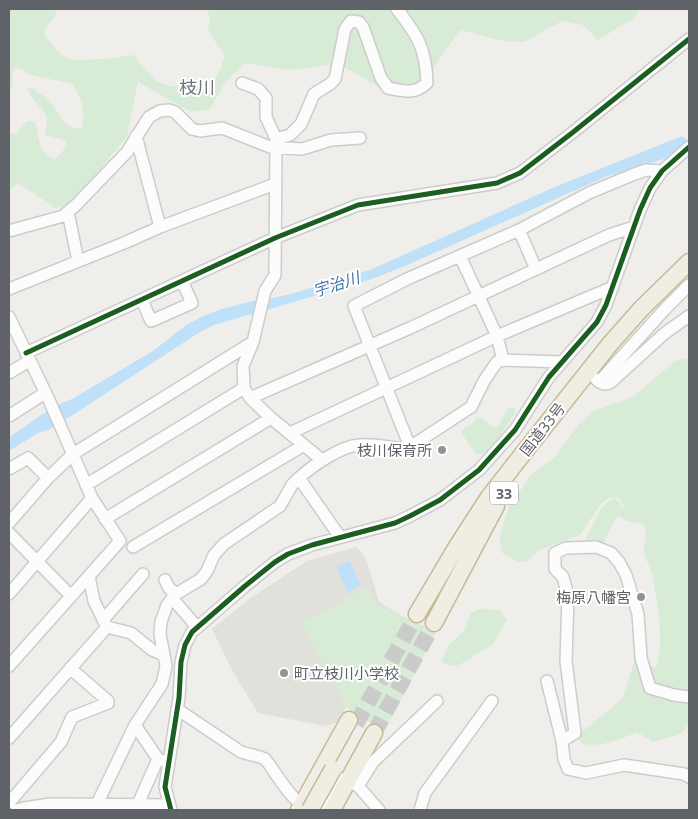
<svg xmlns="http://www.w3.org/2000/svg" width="698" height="819" font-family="'Open Sans','Noto Sans JP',sans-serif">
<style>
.education{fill:#e2e0da}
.green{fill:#d8ebd6}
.water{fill:#bfe0f9}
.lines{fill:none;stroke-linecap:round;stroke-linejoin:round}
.highway-tunnel{stroke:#cbcbca;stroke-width:16;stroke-dasharray:16 8;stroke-linecap:butt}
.minor-casing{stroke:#cbcccc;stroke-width:14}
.highway-casing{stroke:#c8b996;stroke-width:19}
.minor{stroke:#fdfcfc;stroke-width:11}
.highway{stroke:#f0ede3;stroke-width:16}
.highway-bridge-casing{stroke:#c8b996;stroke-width:19;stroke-linecap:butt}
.highway-bridge{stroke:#f0ede3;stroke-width:16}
.cycleway-casing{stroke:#fff;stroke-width:8}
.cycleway{stroke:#1b5e20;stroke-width:5}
.poi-dot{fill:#919496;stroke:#fff;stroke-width:2}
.labels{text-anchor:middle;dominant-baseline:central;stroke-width:4;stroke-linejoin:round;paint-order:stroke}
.shield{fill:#fff;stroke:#8f9295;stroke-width:1}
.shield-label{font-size:14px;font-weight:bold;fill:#5f6368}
.street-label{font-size:15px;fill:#5f6368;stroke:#fff}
.poi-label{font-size:15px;fill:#5f6368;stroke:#fff;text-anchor:end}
.water-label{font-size:16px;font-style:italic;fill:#4174aa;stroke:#fff}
.quarter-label{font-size:18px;fill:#70757a;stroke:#fff}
</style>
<rect width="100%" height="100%" fill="#efeeea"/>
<path class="education" d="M356,547L363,554L367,562L379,602L402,616L436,632L384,731L346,707L338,722L325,726L258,713L232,670L212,629L252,597L307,561Z"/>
<path class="green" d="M9,9H57L55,17L45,28V36L58,52L71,60L105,59L133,55C141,63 148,74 157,81C169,90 205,88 216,77C220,73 222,62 225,56L208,31L210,17L206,9H640L634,18L598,40L583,25L562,21L524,42L503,41L460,30L427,77L400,89L385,91L346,68L332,65L290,70L245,63L224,84L210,109L191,112L138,82L127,137L71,204L56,208L18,183L9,191V133H16L27,121H32L36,124C38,136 40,158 56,159L65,148L66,142L61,139L46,135C44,128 49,122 46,115C41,106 31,99 27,89L32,88C38,92 46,97 51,103C61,114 62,128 81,129C87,111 81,100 73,84L31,75L19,68L14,69L12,74L13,84L9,96Z
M689,358V724L680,734L653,742L637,732C620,740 601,747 582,744L577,736L623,698L637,651L647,668L656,667C665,644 657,598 652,574C650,566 645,559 644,551C644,541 647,534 644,524L626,521L618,515L602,544L584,542L602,507L613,499L620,502L622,508L619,514L624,507L620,498H610L602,502L580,535L542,549L527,561L518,562L501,552L500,534L509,507L531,475L555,457L579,424L594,411L632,397L677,360Z
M510,408H515L516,412L499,437L483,454H476L462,434V430L471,425L477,418H482L491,426L496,427L500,424L506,410Z
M369,586L377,605L436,632L384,731L346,707L301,621L342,603L348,597Z
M480,609L500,610L507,620L492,645L459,665L449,666L441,662L449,645L464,631L471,613Z"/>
<path class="water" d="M682,136L689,141V155L667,158L605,177L405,266L369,280L214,325L200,332L71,416L46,431L38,433L9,451V437C29,425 49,406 72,399L153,351L185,326L203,316L222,309L253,301H261L294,293L370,270L555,187Z
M350,561L361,586L347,592L336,566Z"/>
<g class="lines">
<path class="highway-tunnel" d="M356,724L417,614
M374,733L434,623"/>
<defs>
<path id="minor" d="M242,83L258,89L266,98V117L276,139
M136,136L160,227
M68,212L78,261
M519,230L589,193L632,175L646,170L662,171
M9,231L63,216L75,206L127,152L149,117L160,111L169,110L175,112L192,129L200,131L222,128L270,147L302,149L331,140L360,138
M460,256L497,336L503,360
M9,289L124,243L160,227L275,184
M142,300L151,321L192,303L182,281
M9,317L49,400L92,498L120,541L9,666
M26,353L275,238L358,205L497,183L520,173L572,133L689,39
M9,373L29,361
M596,379C601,384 605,386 611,382L665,333L689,316
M599,382L665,309L689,285
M250,398L410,328L609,235L634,227
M9,416L45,393
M290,433L497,336L613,287
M410,447L354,306L407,279L519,230L536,269
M322,460L271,418L250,398L244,388L243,366L253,342L265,291L275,275L276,139L290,135L301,124L314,94L330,84L335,79L345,29L351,21L359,22L363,27L381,78L388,88C404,91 414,95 427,83C426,49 418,36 397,9
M9,469L28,458L48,478L73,454L253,342
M86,485L244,388
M105,519L271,418
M9,523L48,478
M9,533L71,596
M340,537L299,478C312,466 341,446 359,445C374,443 391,448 406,449L410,447L471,407L484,381L492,369L497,362L503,360L562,362
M133,547L304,445
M89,576L94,601L107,627L131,633L152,650L164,655
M165,580L169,588L176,594
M9,594L92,498
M172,598L197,627
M103,620L143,574
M547,681L562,741
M689,697L674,695L650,688L641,658L638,614L626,575L619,562L611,553L596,547L566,548L555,553V569L563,577L568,596L566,661L575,733L562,741L564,759L568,769L586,773L624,765L684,774L689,777
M177,709L241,752L260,757L265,759C278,774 297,817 322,807L327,794L336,778H339L358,786L379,810
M135,725L158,759L169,762
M9,738L107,627
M358,786L373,762L437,701
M9,803L61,742L72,717L108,703V701L70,668
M97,804L135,725L162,684L166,666L160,634L161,622L167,605L176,594L201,579L207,571L214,555L224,544L280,506L292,485L299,478
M138,804L158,759
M17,810L24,808L51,804L169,805
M171,810L165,787L179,698L181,662L185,645L192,632L245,586L275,562L288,554L312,545L395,523L410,516L440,500L479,470L515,430L549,377L597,322L606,305L640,210L650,188L662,171L689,147
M420,810L425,793L492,701"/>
<path id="highway" d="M417,614L456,548L489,497L529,446L610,344L641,309L689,262
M434,623L496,506
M299,810L349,720
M332,810L374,733"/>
</defs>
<use href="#minor" class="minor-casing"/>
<use href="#highway" class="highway-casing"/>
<use href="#minor" class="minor"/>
<use href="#highway" class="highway"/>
<defs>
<path id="highway-bridge" d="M310,810L333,769"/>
</defs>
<use href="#highway-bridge" class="highway-bridge-casing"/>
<use href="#highway-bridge" class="highway-bridge"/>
<defs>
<path id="cycleway" d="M26,353L275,238L358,205L497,183L520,173L572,133L689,39
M171,810L165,787L179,698L181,662L185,645L192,632L245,586L275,562L288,554L312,545L395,523L410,516L440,500L479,470L515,430L549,377L597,322L606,305L640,210L650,188L662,171L689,147"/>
</defs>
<use href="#cycleway" class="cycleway-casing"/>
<use href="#cycleway" class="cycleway"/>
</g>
<g class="poi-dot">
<circle cx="442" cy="450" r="5"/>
<circle cx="641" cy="597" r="5"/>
<circle cx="284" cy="673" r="5"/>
</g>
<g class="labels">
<rect class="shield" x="490" y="481.5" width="28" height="23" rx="4"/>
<g class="shield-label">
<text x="504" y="493">33</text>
</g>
<g class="street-label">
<text transform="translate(542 429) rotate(-52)">国道33号</text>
</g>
<g class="poi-label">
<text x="432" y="450">枝川保育所</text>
<text x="631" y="597">梅原八幡宮</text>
<text x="294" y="673" text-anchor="start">町立枝川小学校</text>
</g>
<g class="water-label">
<text transform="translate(336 284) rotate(-18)">宇治川</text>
</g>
<g class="quarter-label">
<text x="197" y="87">枝川</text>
</g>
</g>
<rect width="698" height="819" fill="none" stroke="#5f6368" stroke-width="20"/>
</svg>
